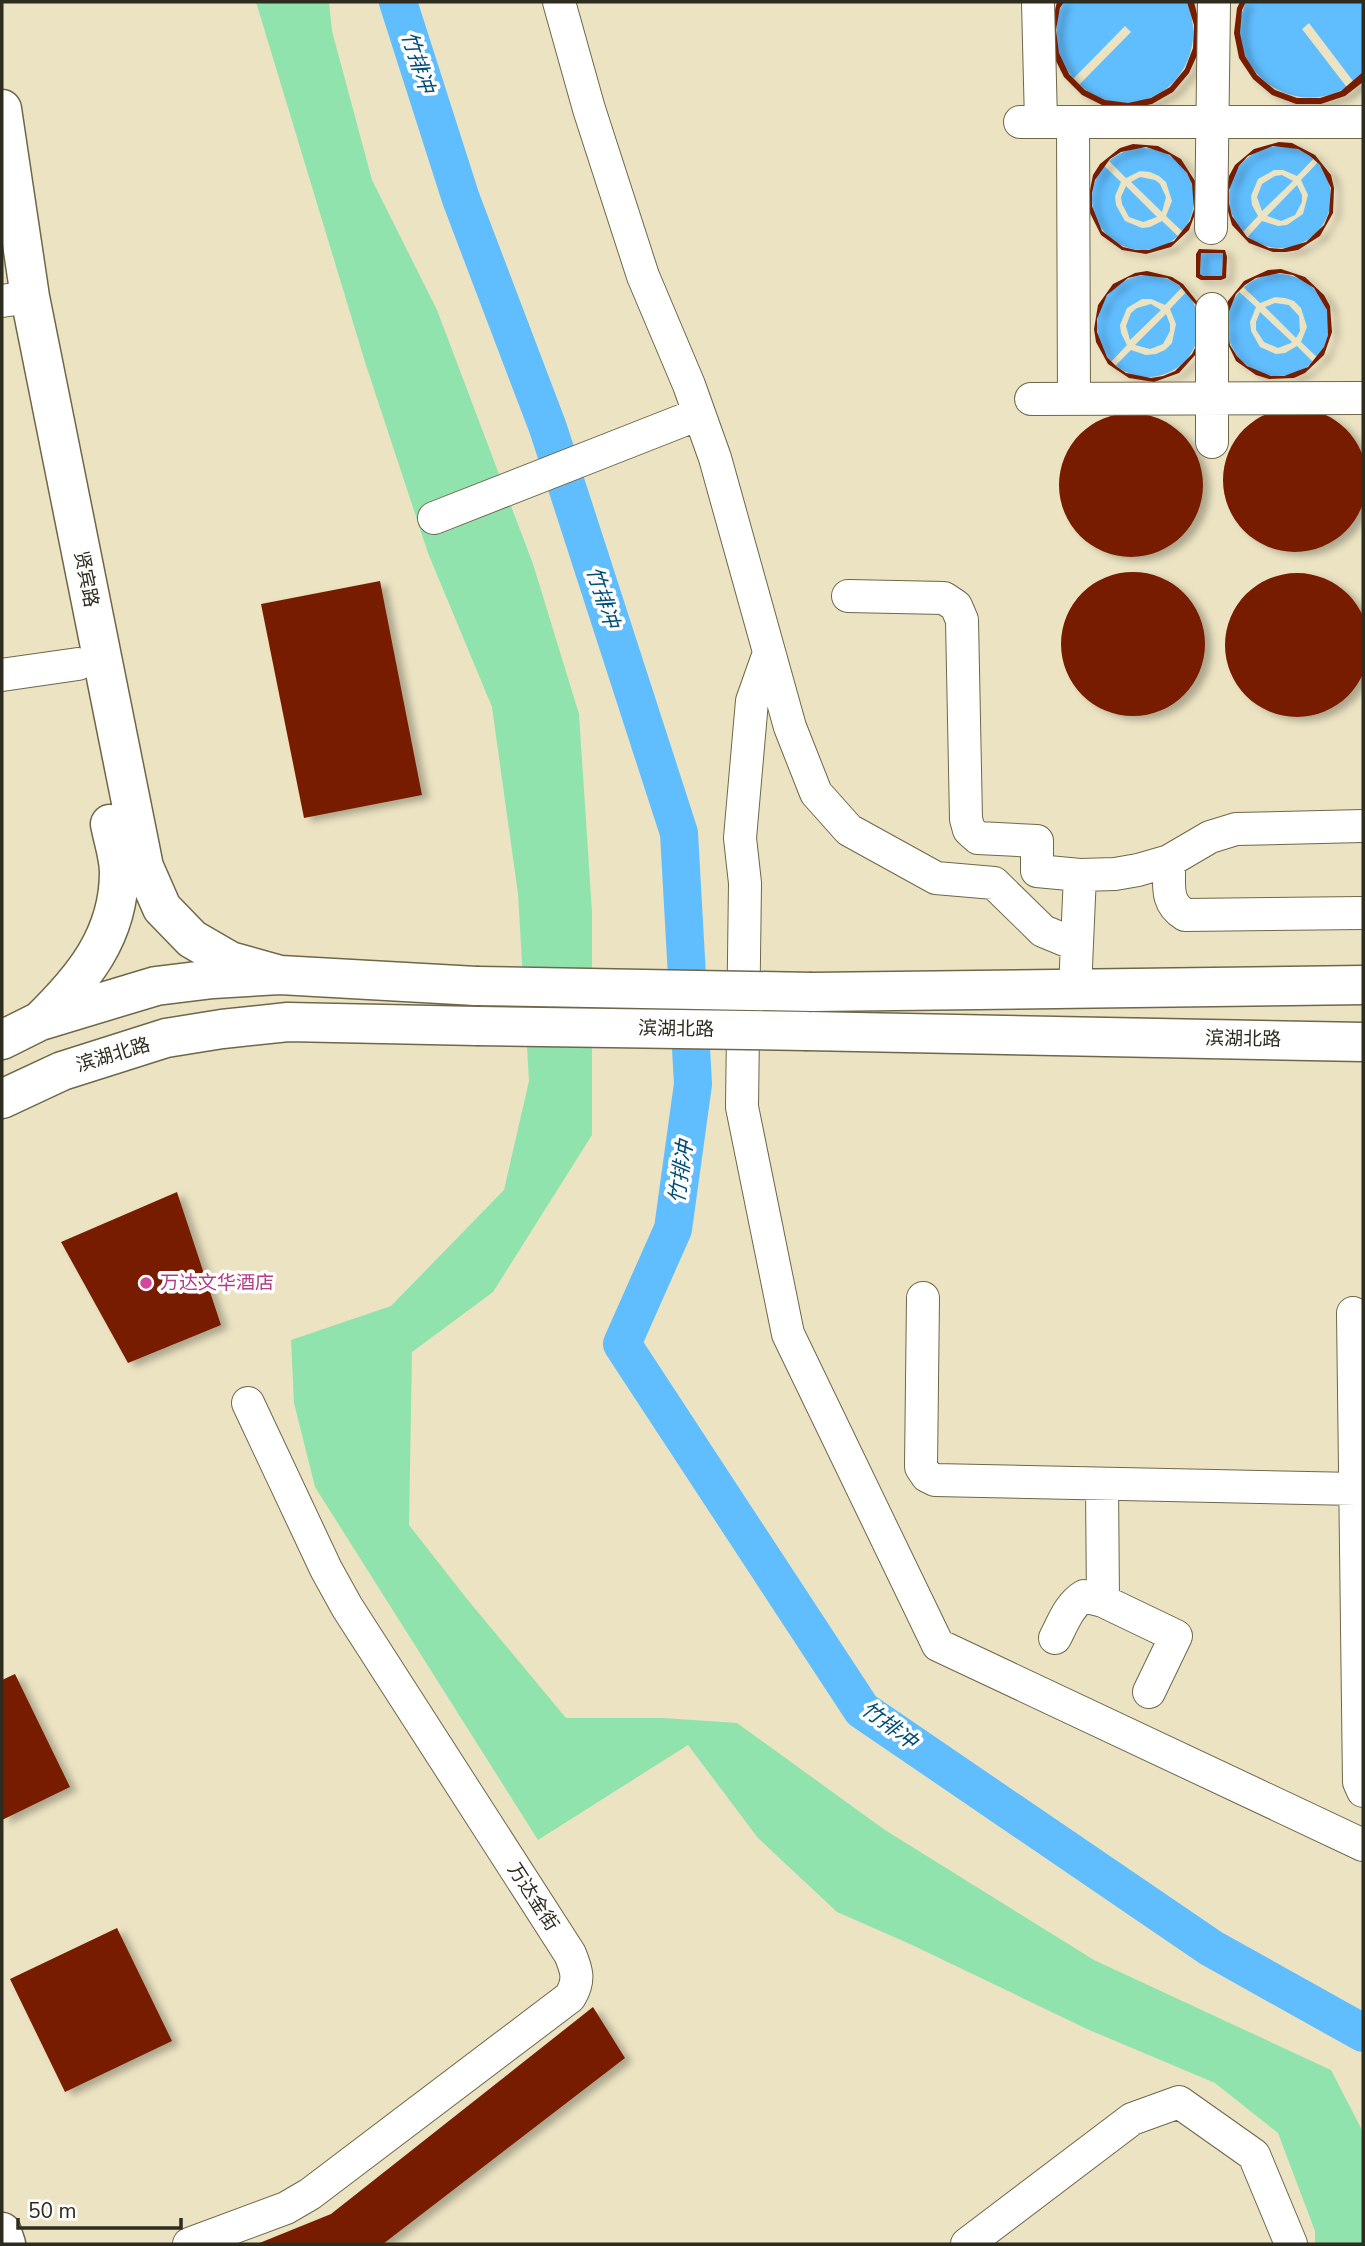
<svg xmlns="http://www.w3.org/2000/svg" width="1365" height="2246" font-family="'Nunito Sans','Noto Sans SC',sans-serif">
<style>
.green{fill:#91e3ad}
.water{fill:#60bdfe}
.pier{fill:#ebe3c2;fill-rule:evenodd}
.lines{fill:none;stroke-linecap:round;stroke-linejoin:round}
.river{stroke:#60bdfe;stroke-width:38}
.building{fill:#781e05;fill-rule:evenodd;filter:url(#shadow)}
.minor-casing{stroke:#6e674a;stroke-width:34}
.major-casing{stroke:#6e674a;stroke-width:41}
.minor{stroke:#fff;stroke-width:32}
.major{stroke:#fff;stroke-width:38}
.major-bridge-casing{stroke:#6e674a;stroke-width:41;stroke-linecap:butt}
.major-bridge{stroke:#fff;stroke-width:38}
.hotel-dot{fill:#d1479c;stroke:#fff;stroke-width:2.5}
.labels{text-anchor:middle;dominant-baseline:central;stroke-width:7;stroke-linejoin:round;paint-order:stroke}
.street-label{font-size:19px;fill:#2e2b1f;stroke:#fff}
.hotel-label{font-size:19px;fill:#b23c85;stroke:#fff;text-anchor:start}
.water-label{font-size:21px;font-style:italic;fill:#014e77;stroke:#fff}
</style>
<defs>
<filter id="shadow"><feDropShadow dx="7" dy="4" stdDeviation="3.5" flood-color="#0004"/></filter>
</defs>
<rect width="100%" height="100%" fill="#ebe3c2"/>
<path class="green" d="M256,2H329L332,31L372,180L437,310L533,564L579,714L592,912V1135L493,1292L412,1352L409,1525L467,1599L566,1718H664L737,1723L885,1830L1094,1960L1331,2070L1363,2132V2244H1315V2231L1278,2133L1215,2083L1087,2029L910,1944L837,1912L758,1838L688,1745L538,1840L315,1487L294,1403L291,1340L391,1306L504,1190L529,1081L518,894L492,707L428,553L365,362Z"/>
<path class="water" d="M1064,2H1187C1217,77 1131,137 1077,82C1066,71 1059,59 1057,44C1056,30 1056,14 1064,2Z
M1246,2H1363V72C1356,83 1344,90 1332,94C1276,112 1221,57 1246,2Z
M1229 197a51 51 0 1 1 102 0a51 51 0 1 1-102 0Z
M1092 199a51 51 0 1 1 102 0a51 51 0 1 1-102 0Z
M1201,253H1223L1222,276H1203L1200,274Z
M1227 325a51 51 0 1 1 102 0a51 51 0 1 1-102 0Z
M1097 326a51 51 0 1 1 102 0a51 51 0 1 1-102 0Z"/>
<path class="pier" d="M1309,23L1356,85L1349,90L1302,29Z
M1125,26L1131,32L1077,87L1071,81Z
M1316,156L1320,160L1301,180L1308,195L1303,214L1287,225L1278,226L1262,221L1245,240L1240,235L1258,216L1252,205L1251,196L1258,179L1274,170H1283L1297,176ZM1282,175L1293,181L1262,211L1257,197L1262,184L1275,176ZM1297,185L1302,195V202L1295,215L1281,221L1267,216Z
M1106,158L1126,178L1140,171L1150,172L1159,176L1166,182L1172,201L1166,216L1185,234L1181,239L1162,221L1150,227L1142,228L1125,221L1116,205L1115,196L1121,182L1101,163ZM1140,177L1155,180L1160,184L1166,197L1162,212L1131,182ZM1126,186L1157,217L1143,222L1129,217L1122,204L1121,197Z
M1240,284L1260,303L1275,297L1285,298L1294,301L1301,308L1307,327L1301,342L1320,360L1315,364L1297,346L1285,353L1276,354L1260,347L1251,331L1250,322L1256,307L1236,289ZM1275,303L1289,305L1299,316L1300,331L1296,338L1265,307ZM1260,312L1292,342L1291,343L1278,348L1264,342L1256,330V322Z
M1184,285L1189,289L1170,309L1176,324L1172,343L1165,350L1156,354L1146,355L1131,350L1113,368L1109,364L1127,345L1121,333L1120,325L1127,308L1142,299H1151L1165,305ZM1151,304L1161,310L1130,340L1126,326L1131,313L1137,308ZM1166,314L1170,324V331L1163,344L1150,349L1135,345Z"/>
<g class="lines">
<path class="river" d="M398,2L461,199L548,428L679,833L693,1084L673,1229L622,1344L862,1710L1211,1948L1363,2033"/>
</g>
<path class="building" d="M1057,2H1064L1060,8L1056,30L1059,53L1069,74L1085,90L1105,100L1128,103L1151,98L1170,87L1185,69L1193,48L1194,25L1187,2H1194L1200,26L1199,51L1189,73L1173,92L1152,104L1128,109L1104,106L1082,95L1064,77L1053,55L1050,30Z
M1240,2H1246L1242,10L1240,33L1245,56L1257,75L1275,90L1297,98H1320L1341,91L1363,72V82L1345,96L1321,104H1296L1272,95L1253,79L1239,58L1234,33L1237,8Z
M1279,142L1292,143L1315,155L1331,175L1334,188L1333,213L1320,236L1298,250L1286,252H1273L1249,243L1232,225L1225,201L1229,176L1235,165L1254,149ZM1273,146L1298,149L1310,156L1320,165L1331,188L1329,213L1324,225L1306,242L1282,249L1269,248L1247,237L1232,216L1229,203V190L1239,166L1248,156Z
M1133,144L1158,146L1181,159L1195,181L1198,193V206L1189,230L1171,247L1146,254L1122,250L1101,235L1090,213L1088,200L1093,175L1100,164L1120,148ZM1146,147L1170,155L1187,173L1192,184L1194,209L1190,221L1174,241L1149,250H1136L1123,247L1102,231L1092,206V193L1095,180L1110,159L1121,152Z
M1199,249L1225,250L1227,257L1226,278L1221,280H1201L1196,277V254ZM1201,253H1223L1222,276H1203L1200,274Z
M1281,269L1305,277L1324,295L1330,306L1332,332L1324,355L1305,373L1294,378L1269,379L1256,375L1236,361L1225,338L1224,313L1228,301L1244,281L1268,270ZM1280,273L1293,275L1314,288L1327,310L1328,335L1324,347L1308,367L1284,376H1271L1247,366L1237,356L1230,345L1226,319L1236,294L1245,285L1256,278Z
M1147,271L1172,277L1183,284L1199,304L1201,343L1196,354L1179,373L1154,382L1129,378L1108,364L1096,342L1094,329L1098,305L1113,284L1135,273ZM1141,275L1167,278L1179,285L1196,305L1199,317L1198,342L1192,354L1175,371L1163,376L1151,378L1126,373L1116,366L1107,357L1097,332V319L1107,295L1128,278Z
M1223 480a72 72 0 1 1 144 0a72 72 0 1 1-144 0Z
M1059 485a72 72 0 1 1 144 0a72 72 0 1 1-144 0Z
M1061 644a72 72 0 1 1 144 0a72 72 0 1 1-144 0Z
M1225 645a72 72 0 1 1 144 0a72 72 0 1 1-144 0Z
M380,581L422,795L304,818L261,604Z
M177,1192L221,1325L128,1363L61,1242Z
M15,1674L70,1787L2,1820V1680Z
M117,1928L172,2041L65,2092L10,1979Z
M593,2007L625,2058L383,2244H257L331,2214Z"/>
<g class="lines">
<defs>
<path id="minor" d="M559,2L589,109L643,276L689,385L715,458L790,727L816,793L849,830L936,878L994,883L1043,931L1077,945
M1038,2L1041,122
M1020,122H1363
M1073,122L1074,399
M1211,228L1214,2
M2,301L30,297
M1031,399L1363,398
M1212,442V309
M434,518L699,414
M848,596L944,598L956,606L962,620L966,819L969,830L978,838L1037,841V871L1080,875
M769,653L752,701L740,838L745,883L742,1107L788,1334L938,1645L1363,1845
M2,675L78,664
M1169,861C1170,884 1164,902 1185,915L1363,913
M1075,989L1080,875L1115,874L1138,870L1169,861L1210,837L1236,829L1363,826
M923,1298L921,1467L927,1476L935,1480L1356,1489
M1353,1313L1359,1782L1363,1791
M1102,1484L1103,1601
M1055,1638C1063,1623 1069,1605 1084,1596L1103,1601L1176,1636L1149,1692
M189,2244L286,2208L310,2194L570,1997C580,1980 577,1971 570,1954L347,1607L326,1569L248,1403
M967,2244L1132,2119L1179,2102L1254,2155L1291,2244"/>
<path id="major" d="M2,109L30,297L144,867L162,908L192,939L230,961L280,975
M812,992L1363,985
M40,1021C83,979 119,936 119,872C119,857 113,840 110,824
M807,1031L1363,1042
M2,1040L40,1021L156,986L213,979L280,975L476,986
M2,1099L62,1071L166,1038L222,1029L288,1022L477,1026
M2,2232L6,2244"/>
</defs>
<use href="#minor" class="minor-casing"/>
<use href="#major" class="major-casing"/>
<use href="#minor" class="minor"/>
<use href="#major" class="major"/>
<defs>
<path id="major-bridge" d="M476,986L812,992
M477,1026L807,1031"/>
</defs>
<use href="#major-bridge" class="major-bridge-casing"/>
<use href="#major-bridge" class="major-bridge"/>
</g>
<circle class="hotel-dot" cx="146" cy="1283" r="7"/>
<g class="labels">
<g class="street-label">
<text transform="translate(86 579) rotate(79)">贤宾路</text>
<text transform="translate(676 1029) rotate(1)">滨湖北路</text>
<text transform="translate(1243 1039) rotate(1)">滨湖北路</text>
<text transform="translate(113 1055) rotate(-17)">滨湖北路</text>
<text transform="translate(533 1897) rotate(57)">万达金街</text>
</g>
<g class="hotel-label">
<text x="160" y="1283">万达文华酒店</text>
</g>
<g class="water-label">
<text transform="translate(418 62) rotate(72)">竹排冲</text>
<text transform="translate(603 597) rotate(72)">竹排冲</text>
<text transform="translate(681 1172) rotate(-82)">竹排冲</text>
<text transform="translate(889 1725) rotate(37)">竹排冲</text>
</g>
</g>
<rect width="1365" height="2246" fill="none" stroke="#2e2b1f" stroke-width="7"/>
<path d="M18 2218v10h163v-10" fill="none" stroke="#2e2b1f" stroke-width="3.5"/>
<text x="28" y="2218" font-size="21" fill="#2e2b1f" stroke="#ffffff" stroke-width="5" paint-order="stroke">50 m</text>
</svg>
